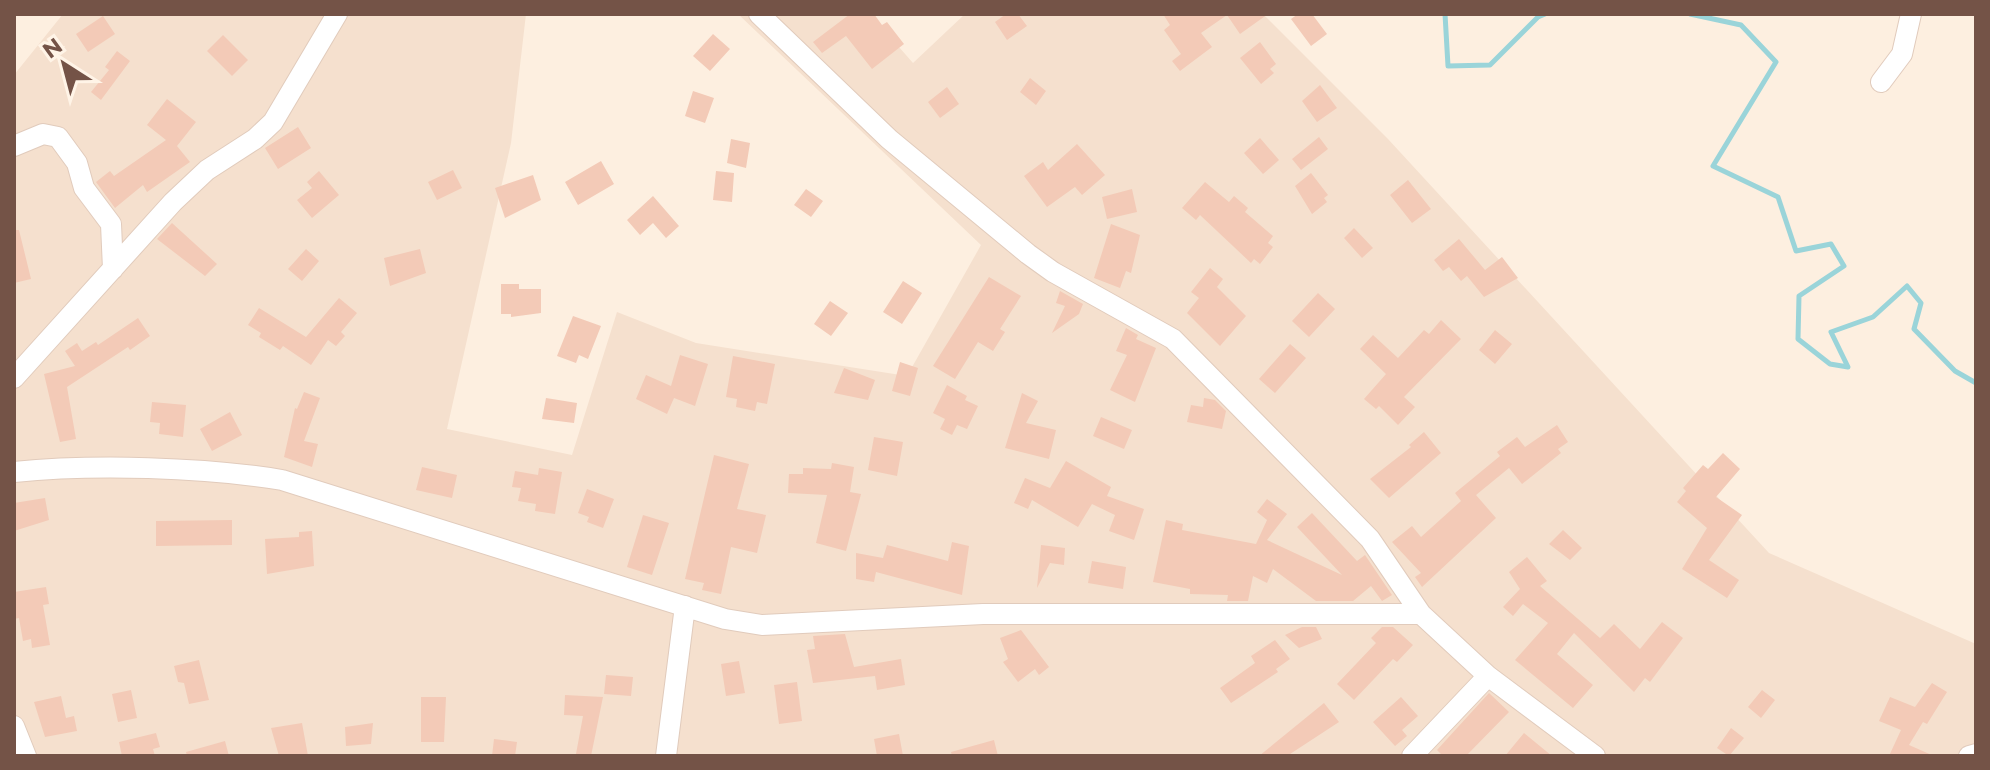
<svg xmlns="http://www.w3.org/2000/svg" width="1990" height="770" font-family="Montserrat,sans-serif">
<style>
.residential{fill:#f5e0ce}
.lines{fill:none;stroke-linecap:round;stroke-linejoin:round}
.stream{stroke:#9ad4d9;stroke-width:5}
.building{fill:#f3cab7}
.minor-casing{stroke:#e1cbbc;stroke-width:22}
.minor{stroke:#fff;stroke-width:20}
</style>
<rect width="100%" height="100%" fill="#fdefe0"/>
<path class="residential" d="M63,14H526L511,143L447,429L572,455L617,312L696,343L907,376L981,245L738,14H870L913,63L965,14H1263L1388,139L1769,553L1976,644V756H14V75Z"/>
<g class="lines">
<path class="stream" d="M1445,14L1448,66L1490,65L1538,17L1545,14
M1690,14L1741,25L1776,62L1713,166L1778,197L1796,251L1831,244L1844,266L1799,296L1798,339L1830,364L1848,367L1831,332L1873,317L1907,286L1921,303L1914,329L1955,371L1976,383"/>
</g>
<path class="building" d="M850,14H874L882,25L887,22L904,44L872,69L846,36L822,53L813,42Z
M1006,14H1018L1027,26L1007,40L995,22Z
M1163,14H1268L1240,34L1227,15L1201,33L1212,47L1180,71L1172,61L1181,54L1164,30L1170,25Z
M1298,14H1312L1327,34L1311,46L1291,19Z
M103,16L115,34L88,52L76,34Z
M713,34L730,49L710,71L693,56Z
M223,35L248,60L232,76L207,51Z
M1260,42L1276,64L1270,69L1274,73L1261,84L1240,58Z
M117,51L130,61L101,100L91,92L109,70L105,67Z
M1030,78L1046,91L1036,105L1020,92Z
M1320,85L1337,108L1317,122L1302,101Z
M947,87L959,104L940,118L928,102Z
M693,91L714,98L705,123L685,116Z
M167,99L196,122L177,146L190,162L147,192L143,185L115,208L96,182L110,171L114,176L166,140L147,125Z
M298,127L311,148L278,169L265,148Z
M1319,137L1328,149L1301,170L1292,159Z
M1260,138L1279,160L1263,174L1244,153Z
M731,139L750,143L746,168L727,163Z
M1077,144L1105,175L1082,195L1075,187L1047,207L1024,176L1043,162L1048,170Z
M601,161L614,184L578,205L565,182Z
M453,170L462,188L437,200L428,182Z
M319,171L339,195L312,218L297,200L312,188L307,182Z
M716,171L734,173L732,202L713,200Z
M1311,173L1328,195L1324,198L1327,202L1312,214L1295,186Z
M533,175L541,200L505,218L495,188Z
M1408,180L1431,209L1412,223L1390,195Z
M1205,182L1229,202L1234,196L1248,208L1245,212L1273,236L1268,243L1273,247L1260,264L1254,259L1251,263L1200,215L1196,220L1182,208Z
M806,189L823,201L811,217L794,205Z
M1132,189L1137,212L1107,219L1102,197Z
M653,196L679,226L666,238L653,223L640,235L627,220Z
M172,223L217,264L205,276L157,239Z
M1111,224L1140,235L1131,273L1126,271L1120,288L1094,278Z
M1354,228L1373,248L1362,258L1344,238Z
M14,230H19L31,279L14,283Z
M1459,239L1485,270L1502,257L1518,278L1484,297L1467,276L1461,281L1449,267L1443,271L1434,260Z
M306,249L319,261L302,281L288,269Z
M420,249L426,273L390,286L384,258Z
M1210,268L1223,279L1217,287L1246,316L1220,346L1187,313L1199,298L1191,292Z
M989,277L1021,296L1000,329L1005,332L993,351L978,342L955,379L933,366Z
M903,281L922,293L902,324L883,312Z
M501,284H519V289H541V313L511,317V314H501Z
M1060,291L1083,304L1079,314L1052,333L1065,306L1056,303Z
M1318,293L1335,309L1309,337L1292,321Z
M339,298L357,313L341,332L345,336L336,346L328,340L311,365L283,346L280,350L259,337L261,333L248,325L259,308L306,337Z
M830,301L848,313L831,336L814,324Z
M573,316L601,326L588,359L579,355L576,363L557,356Z
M138,318L150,336L130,350L128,347L67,387L76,439L60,442L44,374L75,366L65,351L77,343L82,351L96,342L98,345Z
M1441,320L1461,339L1404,397L1415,407L1398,425L1379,406L1376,409L1364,399L1386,374L1360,349L1373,335L1398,358L1424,330L1429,334Z
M1126,328L1138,335L1136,339L1156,348L1135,402L1110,390L1127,355L1116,351Z
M1495,330L1512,344L1495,364L1479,350Z
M1290,344L1306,358L1275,393L1259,379Z
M680,355L708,364L695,406L674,398L667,414L636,399L646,375L671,386Z
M733,356L775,364L767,404L757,402L755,411L736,407L737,399L726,397Z
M900,362L918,368L910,396L892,391Z
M844,368L875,380L868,400L834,393Z
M947,385L967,396L965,400L978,406L967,429L957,425L952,435L940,429L945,419L933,413Z
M304,392L320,398L304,441L318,444L312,467L284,457L295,408L297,409Z
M1022,393L1038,401L1026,423L1056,430L1049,459L1005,448Z
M546,398L577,403L574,423L542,419Z
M1204,398L1215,400L1226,411L1222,429L1187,422L1191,405L1203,407Z
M152,402L186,405L183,437L159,434L160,423L150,422Z
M230,412L242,435L212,451L200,429Z
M1101,417L1132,430L1124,449L1093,436Z
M1557,425L1568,442L1558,449L1561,453L1522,484L1509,468L1476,495L1496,518L1422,587L1415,577L1421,573L1392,542L1412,526L1421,537L1461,501L1455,493L1500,456L1497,452L1517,437L1525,447Z
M1424,432L1441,453L1389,498L1370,479L1411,447L1409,445Z
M874,437L903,442L897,476L868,470Z
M1723,453L1740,469L1716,497L1742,515L1709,560L1739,580L1727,598L1682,569L1707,528L1677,502L1686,491L1683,488L1703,465L1708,469Z
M714,455L749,464L737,509L766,515L757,553L731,547L721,594L702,590L704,583L685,579Z
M1066,461L1111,487L1107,496L1144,509L1134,540L1109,531L1115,515L1092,504L1078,527L1032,500L1028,509L1014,503L1025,478L1050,488Z
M832,463L854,467L850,492L861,494L846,551L816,543L827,495L788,493L789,474H803V468L831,469Z
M422,467L457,475L452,498L416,490Z
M539,468L562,472L555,514L535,511L536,504L518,501L521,488L512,487L515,471L538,475Z
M587,489L614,499L603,528L587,522L589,517L578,513Z
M45,498L49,520L14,531V503Z
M1267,499L1287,514L1267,540L1342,575L1297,527L1312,513L1357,561L1365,555L1392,595L1382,601L1371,586L1353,601H1316L1273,569L1267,583L1253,576L1248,601H1227L1228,595L1190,594V589L1153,582L1166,520L1183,524L1182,530L1256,544L1267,520L1257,512Z
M643,515L669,523L652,575L627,567Z
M232,520V545L156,546V521Z
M1563,530L1582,548L1570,560L1549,544Z
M312,531L314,566L267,574L265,539L299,537V532Z
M952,542L969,546L962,595L876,572L874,582L856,579V553L883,558L887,545L948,561Z
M1041,545L1065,548L1064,565L1050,563L1037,588Z
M1527,557L1547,581L1540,586L1600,638L1614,624L1640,649L1662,622L1683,638L1650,682L1645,678L1634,692L1574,633L1557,654L1593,685L1573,708L1515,660L1548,623L1523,604L1513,616L1503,607L1520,589L1509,572Z
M1092,561L1126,567L1123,589L1088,583Z
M46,587L49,604L43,605L50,645L32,648L31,639L23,641L19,618L14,619V592Z
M1302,627H1316L1322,639L1299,648L1285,635Z
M1382,627H1393L1413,645L1397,662L1393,659L1354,700L1337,684L1376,643L1371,638Z
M1021,630L1049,667L1039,675L1035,669L1018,682L1003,662L1008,659L1000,638Z
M845,634L854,667L901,659L905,685L877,690L875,676L813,683L807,650L815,649L813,636Z
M1275,640L1290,659L1276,669L1278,672L1231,703L1220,688L1255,663L1251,656Z
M199,660L209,700L189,704L184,683L178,682L174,666Z
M739,661L745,693L726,696L721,664Z
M606,675L633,677L631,696L604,694Z
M797,682L802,721L779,724L774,685Z
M1932,683L1947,692L1927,724L1923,722L1909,745L1934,756H1889L1901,730L1879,721L1890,697L1915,707Z
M131,690L137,718L118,722L112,694Z
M1762,690L1775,700L1761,718L1748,707Z
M1489,693L1509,712L1466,756H1443L1437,750Z
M565,695L603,697L591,756L576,754L583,716L564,715Z
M61,696L66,718L74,716L77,731L45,737L34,702Z
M421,697H446L444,742H421Z
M1401,697L1418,716L1402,730L1407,736L1395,746L1373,722Z
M1324,703L1339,722L1287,756H1259Z
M302,723L308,756H279L271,728Z
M373,723L371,744L346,746L345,727Z
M1731,728L1744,738L1729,756L1717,748Z
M156,733L160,747L153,749L155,756H122L119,742Z
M1524,733L1552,756H1505Z
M899,734L903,756H877L874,739Z
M494,739L517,742L515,756H492Z
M994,740L998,756H952L951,752Z
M225,741L229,756H187L186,752Z"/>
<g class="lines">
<defs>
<path id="minor" d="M759,14L889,139L1028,254L1053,272L1173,339L1370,539L1421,614L1488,676L1595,756
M1881,82L1902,54L1911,14
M14,146L43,134L58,137L77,163L84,188L111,224L113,269
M14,378L173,202L207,170L255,139L273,122L337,14
M14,472C94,464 203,467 282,480L725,619L762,625L983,614H1421
M14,726L26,756
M666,756L685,606
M1412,756L1488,676
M1969,756L1976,754"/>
</defs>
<use href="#minor" class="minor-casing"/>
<use href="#minor" class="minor"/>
</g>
<rect width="1990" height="770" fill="none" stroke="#745347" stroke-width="32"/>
<g transform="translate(64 64) rotate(324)" stroke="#fff4e7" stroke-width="6" paint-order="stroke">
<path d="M0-6L14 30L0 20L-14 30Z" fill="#745347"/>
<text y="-12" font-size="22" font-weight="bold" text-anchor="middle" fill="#745347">N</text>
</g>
</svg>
